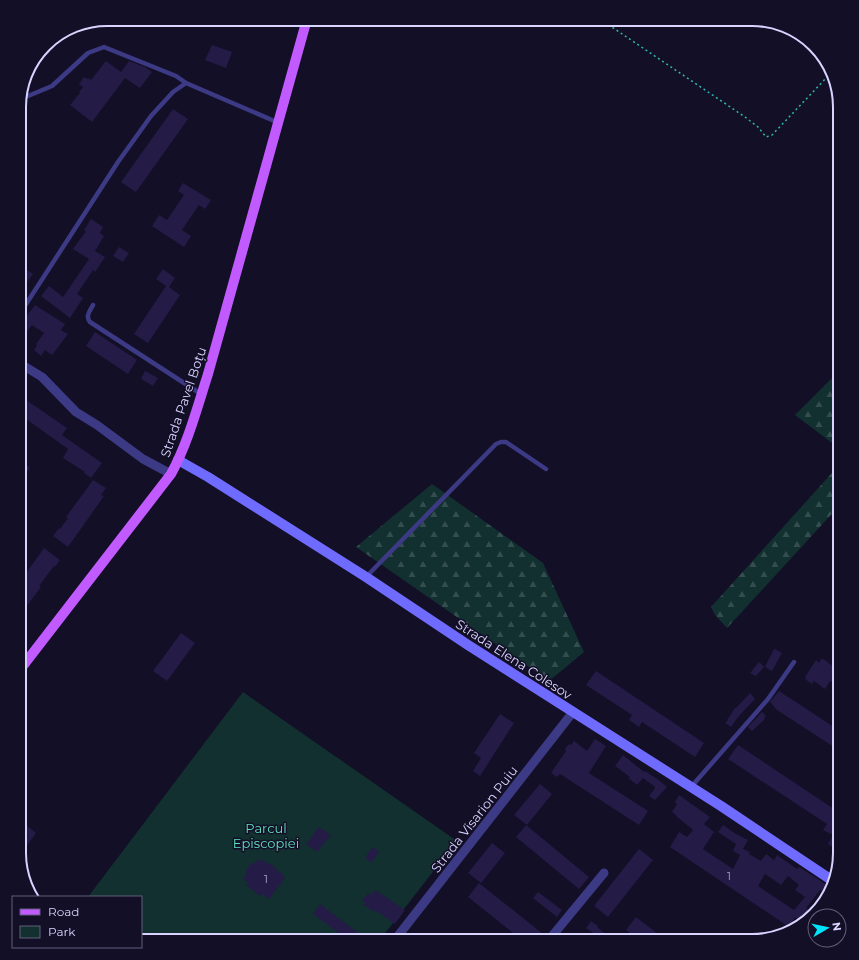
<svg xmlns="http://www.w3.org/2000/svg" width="859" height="960" font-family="Montserrat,sans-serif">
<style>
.forest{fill:url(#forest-firs)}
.green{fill:#12302f}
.building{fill:#241b47;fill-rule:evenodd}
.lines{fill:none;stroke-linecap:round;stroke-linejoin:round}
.path{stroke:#2fb8b0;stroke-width:1.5;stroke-dasharray:2 3;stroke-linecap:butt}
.lane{stroke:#3d3a85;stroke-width:4.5}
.street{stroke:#3d3a85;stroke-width:9}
.secondary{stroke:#6f6bff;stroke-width:10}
.primary{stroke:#c25bff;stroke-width:10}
.labels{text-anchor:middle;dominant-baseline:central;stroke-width:3;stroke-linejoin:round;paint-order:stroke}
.number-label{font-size:11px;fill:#aca6d1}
.street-label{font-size:13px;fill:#d9d4ff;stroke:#130f26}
.park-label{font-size:13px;fill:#5fe0c0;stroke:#130f26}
.rim{fill:none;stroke:#d9d4ff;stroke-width:2}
</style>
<defs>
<pattern id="forest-firs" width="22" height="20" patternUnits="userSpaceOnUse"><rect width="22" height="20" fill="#12302f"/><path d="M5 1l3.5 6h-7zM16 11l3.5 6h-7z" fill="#344d4e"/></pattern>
</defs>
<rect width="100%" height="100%" fill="#130f26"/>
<path class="forest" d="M840,370V449L795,415Z
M840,464V505L727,628L715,615L711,607Z
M432,484L543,563L584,652L549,681L356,547Z"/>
<path class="green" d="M243,692L457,841L379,941H141V897H88Z"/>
<path class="building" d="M212,45L232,52L226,68L205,60Z
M106,61L121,72L129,61L145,67L152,72L140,88L125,78L92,122L70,105L80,93L79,92L83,87L79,84L84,77L88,79L89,78L91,80Z
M173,109L188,119L136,192L121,182Z
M183,183L211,200L205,209L199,205L182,230L191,236L184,247L152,226L159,215L167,220L184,195L178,191Z
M91,219L103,227L100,233L104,236L95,251L105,257L95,272L93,270L77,294L83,298L70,318L41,296L49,286L63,297L89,259L73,249L86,231L84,230Z
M119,247L129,253L123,262L113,256Z
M22,267L33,274L21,290L19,289V282L22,278L19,276V272Z
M163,269L175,278L169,287L180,295L148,343L134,334L166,286L156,279Z
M35,305L65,324L61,330L68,334L52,355L45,350L41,356L34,350L37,345L36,344L44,333L32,325L24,335L19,331V326Z
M95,332L137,360L128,374L86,346Z
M145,371L158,378L153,386L141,379Z
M19,395L67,428L62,435L102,463L91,478L84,473L85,472L63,458L68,449L19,414Z
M24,463L30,468L19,483V469Z
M93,480L106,488L101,495L104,496L68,547L53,536L59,528L60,529L68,518L66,517Z
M44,548L60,560L55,567L54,566L39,586L41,587L26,607L25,606L19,614V583Z
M181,633L195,643L167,681L153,671Z
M774,649H775L782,653L772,671L765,667Z
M822,658L834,667L835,666L840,669V686L831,681V682L830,681L825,689L814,681L812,684L805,679L806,677H805L816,660L819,663Z
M759,662L764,667L756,676L750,673Z
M596,671L704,743L695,757L642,722L639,727L629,720L632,715L586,685Z
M779,691L840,731V751L777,710L770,702Z
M750,693L755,699L738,717L731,727L725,723L728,720H727L735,708H736Z
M762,712L766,716L764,718L765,719L752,731L748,727Z
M500,714L514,723L480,776L473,771L481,758L474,753Z
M595,739L606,746L589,773L648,811L639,825L560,774L557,777L551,773L566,751L565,749L569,744L571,745L574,741L587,751Z
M738,745L840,813V852L828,844L833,835L823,830L827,824L728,759Z
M623,755L644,772L645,771L660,781L667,787L655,800L649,796L655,788V787L643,778L637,785L628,778L630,777L615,766Z
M540,784L552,794L527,825L514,815Z
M679,795L710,817L704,824L714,832L703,849L733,869L740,855L733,851L736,844L718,832L723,825L736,834L748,840L743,849L750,852L749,854L761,861L766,854L774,860L777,855L797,869L799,867L830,887L826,894L820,890L806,908L811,912L806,918L803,916L799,921L795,917L789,927L670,847L679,832L687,837L693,830L676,816V815L672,812L677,804L675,802ZM765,874L781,885L788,876L799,885L795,890L805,897L794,910L758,886Z
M25,824L36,833L20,855L19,832Z
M526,825L589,877L579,889L516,837Z
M319,827L331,835L317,852L306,844Z
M492,843L505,853L481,883L468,873Z
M373,847L379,852L371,863L365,857Z
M639,849L653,860L608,917L594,906Z
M258,859L262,862L263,860L269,864H271L274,866L275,869L284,875L283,876L285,878L269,899L262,894L260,896L246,885L248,882L243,879L247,874L245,872L252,862L254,864Z
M479,883L543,934L538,941H523L468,897Z
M375,890L405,910L395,924L375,910L374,912L364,905L365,903L362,901L368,893L371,895Z
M538,892L562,910L557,917L533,898Z
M320,904L358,933L352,941H339L343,936L313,914Z
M636,917L667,941H640L626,930Z
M591,921L598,926L597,927L614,941H604L586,928Z"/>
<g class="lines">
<path class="path" d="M600,19L745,117L758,127L766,137L772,135L829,75"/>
<path class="lane" d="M21,95L28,96L52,86L88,53L104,47L176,76L186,83L279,123
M93,305C90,311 85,316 90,322L201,394
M19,315L118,162L151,116L173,92L186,83
M366,577L496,444L501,442H506L546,469
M691,787L768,699L794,662"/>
<path class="street" d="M19,363L42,377L76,412L97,425L143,459L171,474
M394,941L573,712
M548,941L604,873"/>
<path class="secondary" d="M178,460L208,477L366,577L468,645L721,806L833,881"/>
<path class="primary" d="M19,671L171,474C188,443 197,408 208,374L307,19"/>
</g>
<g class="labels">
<g class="number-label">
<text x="729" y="876">1</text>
<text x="266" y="879">1</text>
</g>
<g class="street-label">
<text transform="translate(183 402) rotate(-71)">Strada Pavel Boțu</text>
<text transform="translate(514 659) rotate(33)">Strada Elena Colesov</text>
<text transform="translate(474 819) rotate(-52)">Strada Visarion Puiu</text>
</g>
<g class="park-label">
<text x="266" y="828">Parcul<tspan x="266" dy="15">Episcopiei</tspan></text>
</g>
</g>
<path d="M0 0H859V960H0ZM107 26H752A81 81 0 0 1 833 107V853A81 81 0 0 1 752 934H107A81 81 0 0 1 26 853V107A81 81 0 0 1 107 26Z" fill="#130f26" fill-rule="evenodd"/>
<path class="rim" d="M107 26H752A81 81 0 0 1 833 107V853A81 81 0 0 1 752 934H107A81 81 0 0 1 26 853V107A81 81 0 0 1 107 26Z"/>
<rect x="12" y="896" width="130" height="52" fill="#130f26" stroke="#625e7d"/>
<rect x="20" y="909" width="20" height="6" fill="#c25bff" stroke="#625e7d"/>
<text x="48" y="916" font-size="12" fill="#d9d4ff">Road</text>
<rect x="20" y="926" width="20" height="12" fill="#12302f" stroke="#625e7d"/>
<text x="48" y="936" font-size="12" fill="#d9d4ff">Park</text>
<g transform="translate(827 928) rotate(81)"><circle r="19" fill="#130f26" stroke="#625e7d"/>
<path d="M0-3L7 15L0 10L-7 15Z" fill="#00e5ff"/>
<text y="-6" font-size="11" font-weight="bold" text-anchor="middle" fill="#d9d4ff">N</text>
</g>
</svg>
